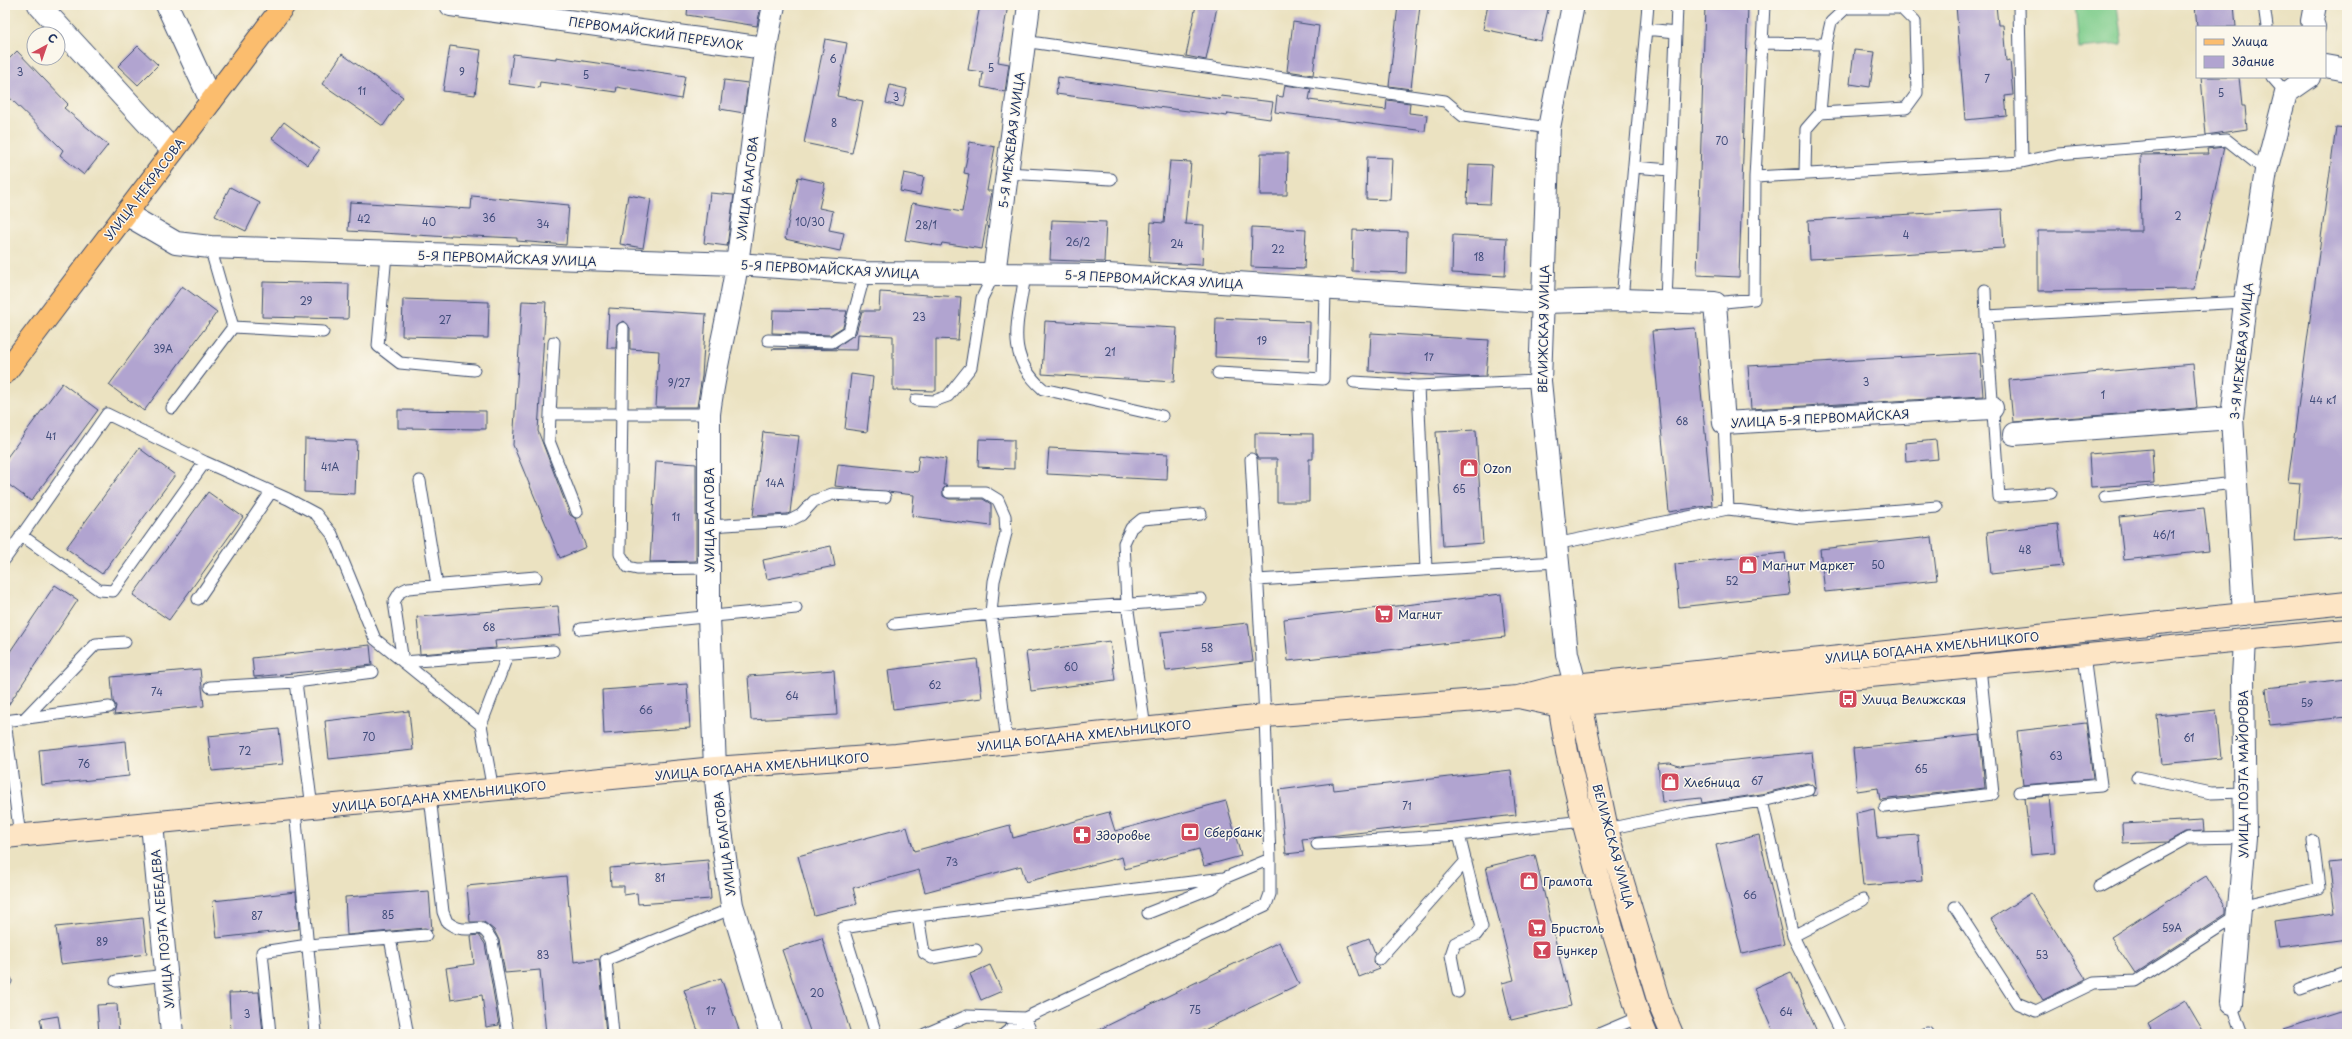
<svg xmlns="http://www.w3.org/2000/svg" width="2352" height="1039" font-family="'Playpen Sans',sans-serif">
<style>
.green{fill:#7fcd8c;stroke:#4d7e75}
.building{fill:#b1a4d0}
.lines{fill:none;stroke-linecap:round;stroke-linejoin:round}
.service-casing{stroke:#3a4a6d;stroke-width:13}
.minor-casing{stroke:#3a4a6d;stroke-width:24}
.tertiary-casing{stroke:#3a4a6d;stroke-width:24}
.secondary-casing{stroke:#3a4a6d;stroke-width:24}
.primary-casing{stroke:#3a4a6d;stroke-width:24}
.service{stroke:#fff;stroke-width:11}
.minor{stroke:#fff;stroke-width:22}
.tertiary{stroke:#fff;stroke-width:22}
.secondary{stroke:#fde5c5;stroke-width:22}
.primary{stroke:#fbbd6e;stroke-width:22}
.labels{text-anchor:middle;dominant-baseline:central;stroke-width:3;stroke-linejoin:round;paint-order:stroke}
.number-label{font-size:10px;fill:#404c7a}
.street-label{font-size:12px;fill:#1b2f5e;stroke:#fbf7ec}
.poi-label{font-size:12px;fill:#1b2f5e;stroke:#fbf7ec;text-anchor:start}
</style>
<rect width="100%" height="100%" fill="#fbf7ec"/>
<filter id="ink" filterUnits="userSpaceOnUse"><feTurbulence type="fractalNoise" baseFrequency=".025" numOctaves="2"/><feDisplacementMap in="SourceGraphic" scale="8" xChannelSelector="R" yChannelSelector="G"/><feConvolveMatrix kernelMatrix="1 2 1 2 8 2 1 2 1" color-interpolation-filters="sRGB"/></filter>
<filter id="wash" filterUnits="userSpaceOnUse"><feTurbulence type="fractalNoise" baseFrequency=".012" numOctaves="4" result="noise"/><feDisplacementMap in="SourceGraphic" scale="16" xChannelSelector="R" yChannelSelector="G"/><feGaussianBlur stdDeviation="0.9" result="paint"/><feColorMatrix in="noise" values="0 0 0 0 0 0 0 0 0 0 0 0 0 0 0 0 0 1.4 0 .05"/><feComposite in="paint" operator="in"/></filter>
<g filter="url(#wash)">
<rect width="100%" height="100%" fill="#ebe2c1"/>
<path class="green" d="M2075,5H2117L2122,44L2079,48Z"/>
<g id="blocks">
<path class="building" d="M688,5H761L757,26L687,15Z
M980,5H1008L998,62L1009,64L1005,92L981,87L983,72L968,70Z
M1196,5L1217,7L1206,60L1186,56Z
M1398,5H1420L1411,89L1389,86Z
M1488,5H1549L1541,41L1483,29Z
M1705,5H1748L1739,277L1697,275Z
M1956,5H1996L1998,25H2003L2006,61L2010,60L2013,95L2005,96L2007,116L1965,120Z
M2195,5H2234L2236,27H2197Z
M1293,22L1319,26L1313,75L1287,71Z
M825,39L847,43L837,96L863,101L852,153L804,143Z
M138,46L158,65L138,85L118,66Z
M450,46L481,50L475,95L443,91Z
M1854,50L1875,52L1870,87L1850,84Z
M17,51L68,104L64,108L108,145L84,175L60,155L63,150L5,93V63Z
M342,54L403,97L383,126L322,84Z
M513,54L556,59V57L685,76L681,99L617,87L616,92L540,82L539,88L509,84Z
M1058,77L1220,99L1221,96L1273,102L1270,119L1228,113L1227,116L1056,94Z
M2201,77H2239L2242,106H2245L2247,129L2206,135Z
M724,80L748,83L744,113L720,109Z
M890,85L907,89L903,107L886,103Z
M1285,85L1311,89L1309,100L1386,110L1387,100L1410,103L1409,113L1427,115L1425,131L1275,112L1277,96L1283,97Z
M284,122L320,149L308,165L272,138Z
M2336,127L2347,128V472L2344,497H2347V537L2295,541L2300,483L2288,482Z
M970,142L995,147L987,191H992L982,249L942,243L941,246L905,240L912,203L962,212L969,174L964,173Z
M2224,147L2194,289L2038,291V231H2141L2140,155L2208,154L2207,149Z
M1261,153H1288L1287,195H1260Z
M1367,157L1392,158L1390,200L1366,199Z
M1170,161L1191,162L1185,224L1204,225L1202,265L1149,262L1151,222L1164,223Z
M1469,164L1492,165L1490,204L1467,203Z
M904,173L924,177L920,195L900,191Z
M798,177L825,183L819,208L833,211L829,230L844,233L840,251L785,239Z
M230,187L260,203L246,231L215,216Z
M710,193L734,195L727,246L704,243Z
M628,195L651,199L643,248L620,244Z
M472,196L569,205L566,245L517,241V238L451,235L450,237L348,231L350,202L471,209Z
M2002,209L2004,248L1810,259L1808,220Z
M1052,220L1106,222L1104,262L1050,260Z
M1252,227L1306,230L1304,269L1251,267Z
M1353,230L1407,232L1406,273L1352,271Z
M1453,235L1507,238L1505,276L1452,273Z
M263,282L349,284L348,319L262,317Z
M182,286L217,312L144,411L109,385Z
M880,292L961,297L958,340L936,339V391L893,390V336L858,334L857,350L772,349L836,348L856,333L862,311H879Z
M403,299L489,302L488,338L402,336Z
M522,301L546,302L538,431L570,515L575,518L586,547L560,558L513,445Z
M609,308L706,314L702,376L697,407H656L659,351L630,349V328L623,321L617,325L616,348H607Z
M773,310L847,311L843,327L830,335L772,333Z
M1216,318L1310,322L1309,361L1215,357Z
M1045,321L1177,328L1174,382L1042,374Z
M1695,328L1712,505L1669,512L1652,331Z
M1371,333L1489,340L1486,376L1462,377L1369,371Z
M1980,353L1983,396L1751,409L1748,366Z
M2193,364L2197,408L2013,422L2009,380Z
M851,374L873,377L867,432L845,429Z
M62,383L98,410L31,501L5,482V460Z
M398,410L486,411V429L398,428Z
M1476,430L1483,543L1443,546L1436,432Z
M763,432L799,436L790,513L787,514L753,516Z
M1255,433L1313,434V459H1309V502H1277V459H1258L1255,453Z
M305,439L357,441L355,494L304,492Z
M979,439L1014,440V469L978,467Z
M1936,440L1938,459L1906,462L1905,443Z
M139,448L175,475L102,574L66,548Z
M1049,448L1168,454L1167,480L1047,474Z
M2152,449L2154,483L2091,487L2089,454Z
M919,455L946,459L943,485H947L943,489V496L949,499H983L991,504V526L912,516L914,495L835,486L838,464L917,472Z
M656,461L696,464V561L650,562Z
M208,492L243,517L169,620L133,595Z
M2204,508L2209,551L2124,560L2119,517Z
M2058,524L2063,566L1991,574L1987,532Z
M1932,537L1937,580L1825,592L1820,549Z
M831,546L835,566L767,579L763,560Z
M1785,553L1790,595L1679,607L1675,564Z
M55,585L78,600L5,710V659Z
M1501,594L1505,637L1288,661L1284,619Z
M558,606L561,635L495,641L496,648L420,654L417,617Z
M1248,623L1253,661L1166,671L1161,632Z
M1110,641L1115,680L1031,691L1026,652Z
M370,645L372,665L254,677L252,658Z
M977,659L982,698L893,709L888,670Z
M200,669L204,706L114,715L116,706L113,701L111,677Z
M834,670L837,715L751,720L748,676Z
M2347,679V717L2270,725L2266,688Z
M687,684L690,728L604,734L602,690Z
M2216,710L2221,758L2162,764L2157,716Z
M409,711L413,750L329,759L325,721Z
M2086,723L2093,779L2023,785L2017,731Z
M279,729L283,764L212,771L208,736Z
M1980,735L1985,788L1880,800L1878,788L1857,791L1853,748Z
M126,741L129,776L42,785L39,750Z
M1812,752L1817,795L1812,796L1815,788L1807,783L1761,794L1702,803L1701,798L1662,802L1658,764L1670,763L1679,766Z
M1511,770L1516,815L1302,839L1304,852L1286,854L1279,790L1333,783L1334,790Z
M2050,796L2055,853L2031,855L2025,798Z
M1226,801L1241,856L1204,866L1199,849L1125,869L1122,857L1026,882L1021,866L925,892L919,870L853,888L857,904L814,915L798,856L907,827L914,851L1010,825L1013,838L1109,812L1115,831Z
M1874,809L1877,838L1918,835L1922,881L1863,886L1856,813Z
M2203,820L2204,831L2185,832L2167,842L2123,844L2122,824Z
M1759,835L1784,944L1742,954L1716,845Z
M1535,855L1571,1006L1511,1020L1502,983L1514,980L1486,867Z
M708,860L711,899L638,904L637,893L624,895V886H611L610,868Z
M2347,861V939L2279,948L2275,921L2335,913L2328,863Z
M566,876L574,962L599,959L606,1034H546L540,970L505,973L499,940L494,930L484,922H470L467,886Z
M2206,876L2226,908V914L2135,973L2111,937Z
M429,891L432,931L425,928L347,935L345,897Z
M296,892L299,929L217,938L213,901Z
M2031,893L2086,979L2043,1000L1991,919Z
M143,918L147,954L61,964L56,927Z
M479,935L485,944L499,1025L486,1027L482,995L451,1000L446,968L474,964L471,936Z
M822,938L851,1034H811L782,950Z
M1369,938L1375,953L1373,962L1380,969L1359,977L1348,946Z
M1279,942L1299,984L1196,1034H1090Z
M990,965L1002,991L981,1000L970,974Z
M1791,972L1818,1034H1774L1754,988Z
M721,978L739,1030L725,1034H699L684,990Z
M259,992L263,1034H231L229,993Z
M2185,1000L2205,1034H2154L2148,1023Z
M117,1004L119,1034H99L97,1005Z
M2347,1010V1034H2285L2284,1030Z
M58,1016L61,1034H43L40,1019Z"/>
</g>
</g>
<g filter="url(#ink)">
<use href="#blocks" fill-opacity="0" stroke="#3a4a6d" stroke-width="1"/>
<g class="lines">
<defs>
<path id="service" d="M2019,5L2022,162
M2264,5L2267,27
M1646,29L1676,32
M1023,41L1445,101L1463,116L1549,128
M1761,43L1826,44L1831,22L1846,8H1901L1915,22L1917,93L1906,108L1820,113L1806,129L1805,173
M2272,77L2286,93
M1820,113L1826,44
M1634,167L1670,170
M1007,173L1111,179
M1755,177L2022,162L2058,154L2227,140L2266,171
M386,254L378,346L400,363L474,370
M1025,274C1019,321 1003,354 1043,389L1162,416
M1985,290L1986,316
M1622,300L1648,5
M1666,302L1677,5
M1715,303L1754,299L1755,177L1764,5
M233,327L323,332
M623,328L620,554L628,567L637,569L709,568
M768,340L832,342L849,331L865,273
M1218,373L1323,379L1325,289
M1354,382L1418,386L1540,381
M1418,386L1426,569
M916,400L934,401L948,396L971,367L982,298L994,274
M172,408L233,327L210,247
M550,414L554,342
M1724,423L1728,509
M420,481L437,585
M949,492H985L998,500L1005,516L1006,533L994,581L991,614L1007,742
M2051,493L1999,497L1986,316L2245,302
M2105,497L2235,483
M577,512L549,441L550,414H709
M710,526L789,521L801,515L814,501L832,494L885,497
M21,535L99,590L113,591L205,462
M1555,544L1728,509L1801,518L1937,507
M5,559L107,414L205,462L288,499L316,514L332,534L375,639L481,725L493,790
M536,577L408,588L400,592L394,602L403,662L553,651
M1257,580L1557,562
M198,599L271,492
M894,624L991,614L1201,599
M581,629L796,608
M296,682L312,808
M210,687L296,682L373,672
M24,719L96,644L125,642
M5,721L20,836
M5,721L109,707
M481,725L508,654
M1145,728L1127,604L1124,543L1131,528L1142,519L1201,514
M2137,777L2211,793L2244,792
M2019,792L2101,785L2084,656
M430,796L443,912L447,922C450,924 454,927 458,928C476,933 480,919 492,941L508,1034
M1762,801L1793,936L1841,1034
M1885,807L1993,794L1980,667
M295,810L316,1033
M1607,829L1688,812L1762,801L1808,790
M1317,844L1459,835L1583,821
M2099,887L2188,838L2245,837
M2239,906L2319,888L2313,840
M1955,907L2017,1003L2036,1011L2094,983L2136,981L2238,915
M1148,913L1214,887L1223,879
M918,916L924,953L932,958L976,950
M1793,936L1863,900
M390,938L407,1030
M1379,959L1466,861
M5,981H6
M116,981L166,975
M2299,989L2347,972
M1458,992L1451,955L1455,943L1476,935L1482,927L1459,835
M2231,1003L2242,1034
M270,1034L262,952L308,945L426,935
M613,1034L606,960L733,908
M876,1034L843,928L918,916L1224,878L1270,859L1265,716L1251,459
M925,1034L967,1016L1025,1018L1266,905L1270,894V859
M1004,1034L1025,1018L1032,1034
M1599,1034L1639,1017
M1925,1034L1927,1033"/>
<path id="minor" d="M39,5L173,151
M167,5L211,101
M451,5L765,48
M2314,27L2312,21L2315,5
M2325,66L2347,70
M126,214L176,243L210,247L737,264L865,273L1107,275L1543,302L1622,300L1715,303L1724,423L1992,408
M994,274L1029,5
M2014,434L2232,418
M2244,614L2232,418L2245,302L2266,171L2286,93L2309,77
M152,824L172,1034
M2231,1003L2245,837L2243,677L2245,640
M771,1034L732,905L721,831L715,768L709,616V414C715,363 730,314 737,263C750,177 756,90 774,5"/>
<path id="tertiary" d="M1573,5L1549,128L1540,381L1567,654L1580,702"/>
<path id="secondary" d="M1557,691L1567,752L1583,821L1612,928L1639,1017L1646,1034
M1523,698L1560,706L2347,630
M1581,704L1607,829L1660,1006L1672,1034
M5,837L715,768L896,755L1265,716L1518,697L1556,687L2347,603"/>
<path id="primary" d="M5,373L284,5"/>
</defs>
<use href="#service" class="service-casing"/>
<use href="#minor" class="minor-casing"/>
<use href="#tertiary" class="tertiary-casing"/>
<use href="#secondary" class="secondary-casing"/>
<use href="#primary" class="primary-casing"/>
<use href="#service" class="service"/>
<use href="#minor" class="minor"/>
<use href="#tertiary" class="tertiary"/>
<use href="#secondary" class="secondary"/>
<use href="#primary" class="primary"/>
</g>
</g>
<defs>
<symbol id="shop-square" viewBox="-11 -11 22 22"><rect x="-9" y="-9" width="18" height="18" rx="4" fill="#d1495b" stroke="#fbf7ec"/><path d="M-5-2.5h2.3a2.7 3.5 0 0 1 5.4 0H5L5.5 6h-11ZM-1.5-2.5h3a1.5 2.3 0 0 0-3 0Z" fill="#fff"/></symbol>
<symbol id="supermarket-square" viewBox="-11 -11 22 22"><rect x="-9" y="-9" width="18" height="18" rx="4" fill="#d1495b" stroke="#fbf7ec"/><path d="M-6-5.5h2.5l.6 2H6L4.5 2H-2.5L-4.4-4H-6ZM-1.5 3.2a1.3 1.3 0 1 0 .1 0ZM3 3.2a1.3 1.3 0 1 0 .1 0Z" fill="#fff"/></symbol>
<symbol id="bus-square" viewBox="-11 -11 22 22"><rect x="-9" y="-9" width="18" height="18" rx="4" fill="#d1495b" stroke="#fbf7ec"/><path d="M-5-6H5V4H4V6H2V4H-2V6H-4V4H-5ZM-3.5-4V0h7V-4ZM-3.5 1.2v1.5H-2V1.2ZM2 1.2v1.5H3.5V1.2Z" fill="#fff"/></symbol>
<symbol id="bank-square" viewBox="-11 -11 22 22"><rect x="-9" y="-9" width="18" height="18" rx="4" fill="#d1495b" stroke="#fbf7ec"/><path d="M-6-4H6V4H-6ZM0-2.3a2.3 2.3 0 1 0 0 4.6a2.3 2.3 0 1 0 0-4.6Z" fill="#fff"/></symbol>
<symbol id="pharmacy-square" viewBox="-11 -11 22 22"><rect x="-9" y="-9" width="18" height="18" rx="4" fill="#d1495b" stroke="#fbf7ec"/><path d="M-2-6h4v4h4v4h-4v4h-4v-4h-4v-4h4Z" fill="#fff"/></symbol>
<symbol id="bar-square" viewBox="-11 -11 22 22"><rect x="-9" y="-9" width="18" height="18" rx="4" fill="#d1495b" stroke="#fbf7ec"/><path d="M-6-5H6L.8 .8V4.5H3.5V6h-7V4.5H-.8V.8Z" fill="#fff"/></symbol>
</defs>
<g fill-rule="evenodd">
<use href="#shop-square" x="1458" y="457" width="22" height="22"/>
<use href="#shop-square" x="1737" y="554" width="22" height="22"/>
<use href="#supermarket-square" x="1373" y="603" width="22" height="22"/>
<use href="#bus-square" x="1837" y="688" width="22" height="22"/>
<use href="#shop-square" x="1659" y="771" width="22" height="22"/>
<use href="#bank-square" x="1179" y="821" width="22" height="22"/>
<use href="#pharmacy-square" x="1071" y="824" width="22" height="22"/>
<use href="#shop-square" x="1518" y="870" width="22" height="22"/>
<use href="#supermarket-square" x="1526" y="917" width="22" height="22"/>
<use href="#bar-square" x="1531" y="939" width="22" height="22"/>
</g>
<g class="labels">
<g class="number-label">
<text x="833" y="58">6</text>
<text x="991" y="67">5</text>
<text x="20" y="71">3</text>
<text x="462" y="71">9</text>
<text x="586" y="74">5</text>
<text x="1987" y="78">7</text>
<text x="362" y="90">11</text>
<text x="2221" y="92">5</text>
<text x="896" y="96">3</text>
<text x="834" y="122">8</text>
<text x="1722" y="140">70</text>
<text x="2178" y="215">2</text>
<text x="489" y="217">36</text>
<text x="364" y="218">42</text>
<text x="429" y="221">40</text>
<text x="810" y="221">10/30</text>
<text x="543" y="223">34</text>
<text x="926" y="224">28/1</text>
<text x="1906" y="234">4</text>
<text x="1078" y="241">26/2</text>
<text x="1177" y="243">24</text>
<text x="1278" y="248">22</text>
<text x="1479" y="256">18</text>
<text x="306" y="300">29</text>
<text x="919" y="316">23</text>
<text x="445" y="319">27</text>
<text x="1262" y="340">19</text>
<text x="163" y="348">39А</text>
<text x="1110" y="351">21</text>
<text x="1429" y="356">17</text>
<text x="1866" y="381">3</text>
<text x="679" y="382">9/27</text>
<text x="2103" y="394">1</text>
<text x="2323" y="399">44 к1</text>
<text x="1682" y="420">68</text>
<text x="51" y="435">41</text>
<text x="330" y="466">41А</text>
<text x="775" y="482">14А</text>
<text x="1459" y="488">65</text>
<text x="676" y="516">11</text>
<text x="2164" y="534">46/1</text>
<text x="2025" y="549">48</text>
<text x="1878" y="564">50</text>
<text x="1732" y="580">52</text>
<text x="489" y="626">68</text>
<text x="1207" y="647">58</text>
<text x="1071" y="666">60</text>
<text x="935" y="684">62</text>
<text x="157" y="691">74</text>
<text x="792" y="695">64</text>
<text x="2307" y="702">59</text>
<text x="646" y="709">66</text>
<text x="369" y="736">70</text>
<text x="2189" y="737">61</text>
<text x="245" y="750">72</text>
<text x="2056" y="755">63</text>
<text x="84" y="763">76</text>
<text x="1921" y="768">65</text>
<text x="1757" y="780">67</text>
<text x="1407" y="805">71</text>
<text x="952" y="861">73</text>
<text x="660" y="877">81</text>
<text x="1750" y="894">66</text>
<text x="388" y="914">85</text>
<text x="257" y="915">87</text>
<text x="2172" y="927">59А</text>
<text x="102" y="941">89</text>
<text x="543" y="954">83</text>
<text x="2042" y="954">53</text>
<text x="817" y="992">20</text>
<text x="1195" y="1009">75</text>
<text x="711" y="1010">17</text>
<text x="1786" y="1011">64</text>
<text x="247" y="1013">3</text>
</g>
<g class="street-label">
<text transform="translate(656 33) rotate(8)">ПЕРВОМАЙСКИЙ ПЕРЕУЛОК</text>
<text transform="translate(1011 140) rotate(-83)">5-Я МЕЖЕВАЯ УЛИЦА</text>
<text transform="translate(747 188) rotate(-83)">УЛИЦА БЛАГОВА</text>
<text transform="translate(144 189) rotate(-53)">УЛИЦА НЕКРАСОВА</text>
<text transform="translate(507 258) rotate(2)">5-Я ПЕРВОМАЙСКАЯ УЛИЦА</text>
<text transform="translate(830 269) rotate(3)">5-Я ПЕРВОМАЙСКАЯ УЛИЦА</text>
<text transform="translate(1154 279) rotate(3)">5-Я ПЕРВОМАЙСКАЯ УЛИЦА</text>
<text transform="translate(1543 329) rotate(-89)">ВЕЛИЖСКАЯ УЛИЦА</text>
<text transform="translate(2241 351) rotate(-84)">3-Я МЕЖЕВАЯ УЛИЦА</text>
<text transform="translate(1820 418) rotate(-3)">УЛИЦА 5-Я ПЕРВОМАЙСКАЯ</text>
<text transform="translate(709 520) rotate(-90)">УЛИЦА БЛАГОВА</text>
<text transform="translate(1932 647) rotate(-6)">УЛИЦА БОГДАНА ХМЕЛЬНИЦКОГО</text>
<text transform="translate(1084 735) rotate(-6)">УЛИЦА БОГДАНА ХМЕЛЬНИЦКОГО</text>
<text transform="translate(762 766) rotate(-5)">УЛИЦА БОГДАНА ХМЕЛЬНИЦКОГО</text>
<text transform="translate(2243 774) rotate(-90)">УЛИЦА ПОЭТА МАЙОРОВА</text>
<text transform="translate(439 796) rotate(-6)">УЛИЦА БОГДАНА ХМЕЛЬНИЦКОГО</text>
<text transform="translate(724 844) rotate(-97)">УЛИЦА БЛАГОВА</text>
<text transform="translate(1614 846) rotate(75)">ВЕЛИЖСКАЯ УЛИЦА</text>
<text transform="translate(162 929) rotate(-95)">УЛИЦА ПОЭТА ЛЕБЕДЕВА</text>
</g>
<g class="poi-label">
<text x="1483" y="468">Ozon</text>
<text x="1762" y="565">Магнит Маркет</text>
<text x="1398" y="614">Магнит</text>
<text x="1862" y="699">Улица Велижская</text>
<text x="1684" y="782">Хлебница</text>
<text x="1204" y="832">Сбербанк</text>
<text x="1096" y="835">Здоровье</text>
<text x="1543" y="881">Грамота</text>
<text x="1551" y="928">Бристоль</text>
<text x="1556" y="950">Бункер</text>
</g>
</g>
<rect width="2352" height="1039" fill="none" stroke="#fbf7ec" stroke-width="20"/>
<rect x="2196" y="26" width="130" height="52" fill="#fbf7ec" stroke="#a1a7b3"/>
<rect x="2204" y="39" width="20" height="6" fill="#fbbd6e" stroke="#a1a7b3"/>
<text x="2232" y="46" font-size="12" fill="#1b2f5e">Улица</text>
<rect x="2204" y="56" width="20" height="12" fill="#b1a4d0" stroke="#a1a7b3"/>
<text x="2232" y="66" font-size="12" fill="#1b2f5e">Здание</text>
<g transform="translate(46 46) rotate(40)"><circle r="19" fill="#fbf7ec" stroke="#a1a7b3"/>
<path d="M0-3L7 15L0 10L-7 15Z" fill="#d1495b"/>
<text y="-6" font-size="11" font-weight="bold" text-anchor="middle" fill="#1b2f5e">С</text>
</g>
</svg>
